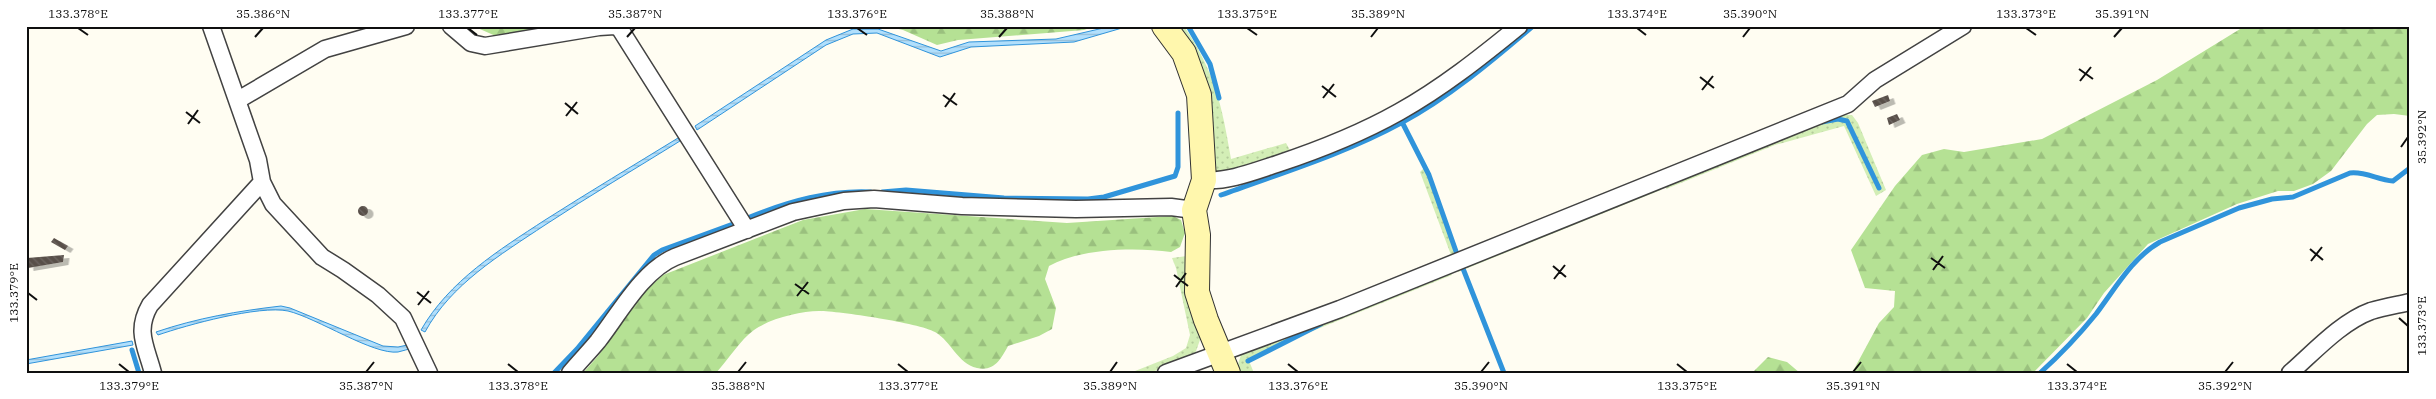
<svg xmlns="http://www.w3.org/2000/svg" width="2436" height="399" font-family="'IBM Plex Serif',serif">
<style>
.grass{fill:url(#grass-dots)}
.forest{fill:url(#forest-firs)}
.water{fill:url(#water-rules);stroke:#3094db}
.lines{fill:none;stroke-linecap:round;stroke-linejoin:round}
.stream{stroke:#3094db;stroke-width:5}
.building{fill:url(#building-back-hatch);filter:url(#shadow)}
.street-casing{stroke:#424242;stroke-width:19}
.secondary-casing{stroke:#313131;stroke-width:26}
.street{stroke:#fff;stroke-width:16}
.secondary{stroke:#fff7ad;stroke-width:24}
.ticks{fill:none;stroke:#0f0f0f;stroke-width:2}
.neatline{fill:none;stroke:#0f0f0f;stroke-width:2}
.ticks-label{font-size:12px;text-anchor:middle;fill:#0f0f0f}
</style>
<defs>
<pattern id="grass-dots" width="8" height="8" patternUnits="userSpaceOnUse" patternTransform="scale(1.25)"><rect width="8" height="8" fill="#d3eeb6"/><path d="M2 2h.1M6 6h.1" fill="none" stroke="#b4cb9b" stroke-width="1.8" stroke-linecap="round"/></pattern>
<pattern id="forest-firs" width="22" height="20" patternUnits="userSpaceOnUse" patternTransform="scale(1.25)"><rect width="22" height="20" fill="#b5e194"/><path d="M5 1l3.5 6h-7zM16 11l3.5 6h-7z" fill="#9ac07e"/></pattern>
<pattern id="water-rules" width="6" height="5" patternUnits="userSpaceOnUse" patternTransform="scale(1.25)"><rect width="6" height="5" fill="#b1dffc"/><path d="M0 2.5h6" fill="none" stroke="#97bed7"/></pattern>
<pattern id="building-back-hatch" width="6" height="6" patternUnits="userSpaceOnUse" patternTransform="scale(1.25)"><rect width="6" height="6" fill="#59504a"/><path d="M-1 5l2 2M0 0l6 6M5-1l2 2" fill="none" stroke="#6c6560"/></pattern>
<filter id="shadow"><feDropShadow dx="5.5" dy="3" stdDeviation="0" flood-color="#0004"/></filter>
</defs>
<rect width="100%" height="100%" fill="#fffdf2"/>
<path class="grass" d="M1174,26H1184C1215,73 1222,105 1231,159L1286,143L1292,154L1218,174L1214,171Z
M1842,115H1852L1858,123L1886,190L1876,196L1844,126L1775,145L1666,189L1667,183Z
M1426,166L1460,257L1451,255L1420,172Z
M1657,186L1661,190L1458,272L1457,267Z
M1187,256L1201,337L1195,354L1150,373H1130L1173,356L1186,348L1190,335L1176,268L1172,258Z
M1449,271L1452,275L1310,332L1249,361L1254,373H1239L1237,367L1242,352Z"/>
<path class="forest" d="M473,26H555L498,37Z
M886,26H1095L1084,30L958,40L937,45L903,30Z
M2245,26H2410V116L2394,114L2377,115L2367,124L2331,171L2313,184L2294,191H2278L2237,204L2148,244L2104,293L2087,318L2033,373H1852L1879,323L1894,307L1895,291L1865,288L1851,250L1895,186L1922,155L1944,149L1964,152L2042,139L2157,80Z
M865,209L1067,223L1173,216L1181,220L1185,233L1180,247L1171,252C1136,247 1081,248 1049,266L1045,279L1056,308L1052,329L1039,336L1008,346C1001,359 994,372 977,368C957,363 952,342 935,332C919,323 839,311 819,311C800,311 769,319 754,330C741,339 727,361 716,373H583L598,356L643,293L663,275L803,220Z
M1768,357L1787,362L1800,373H1752Z"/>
<path class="water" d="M1112,26H1129L1074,42L971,47L940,57L877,33L853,34L826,45L697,130L695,126L826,40L853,29H878L941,51L969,42L1056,39Z
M678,138L680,141C635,169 589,196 545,225C500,255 451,284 425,332L421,330C449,281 499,250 545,220C589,192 634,165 678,138Z
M281,306L290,308L383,346L398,347L412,344L413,348C408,349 403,351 398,352C373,355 317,318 288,311C259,305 187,325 158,335L156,332C197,318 238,311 281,306Z
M132,341L133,345L26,364V360Z"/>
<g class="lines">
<path class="stream" d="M1188,26L1210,64L1219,98
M1402,122L1429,175L1458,257
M1822,122L1838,119L1847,121L1879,188
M882,192L906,190L1004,198L1088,199L1104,197L1175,176L1178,167V113
M1221,195C1281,173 1344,154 1401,123C1448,98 1492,61 1533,26
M750,217C790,201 829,190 871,192
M1465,265L1462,266L1504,373
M132,350L139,373
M1248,361L1321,324
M554,373L577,349L654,255L662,250L733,224
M2040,373C2060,355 2079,335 2096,314C2115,289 2132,258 2160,242L2239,208L2272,199L2293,197L2350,173C2365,171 2378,180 2393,181L2410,168"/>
</g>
<path class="building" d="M1888,95L1890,101L1875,107L1872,101Z
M1897,114L1900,120L1889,125L1887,118Z
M358 211a5 5 0 1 1 10 0a5 5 0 1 1-10 0Z
M54,238L68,246L65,250L51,242Z
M64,255L63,262L28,268L27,258Z"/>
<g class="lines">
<defs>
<path id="street" d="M451,26L471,43L485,46L599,27L615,26L620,29L747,230
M238,100L325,49L406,26
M1204,180C1228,182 1255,171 1277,164C1319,150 1360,134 1399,112C1442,88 1481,57 1519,26
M262,182L273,204L322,257L343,270L378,295L403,318L429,373
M153,373C146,346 135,331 150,305L262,182L258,160L211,26
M570,373C579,362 589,352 598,341C619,314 643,270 675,257L793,212L844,201L874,199L962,206L1076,209L1171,207L1194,210
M1166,373L1340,309L1848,104L1875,80L1963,26
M2290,373C2314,352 2341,322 2371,311C2384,307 2397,305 2410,302"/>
<path id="secondary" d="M1164,26L1184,53L1199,95L1204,180L1194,210L1198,235L1197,292L1206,320L1228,373"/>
</defs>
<use href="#street" class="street-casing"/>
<use href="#secondary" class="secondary-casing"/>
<use href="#street" class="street"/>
<use href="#secondary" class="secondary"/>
</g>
<path class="ticks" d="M78,28L88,35M468,28L477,35M857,28L867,35M1247,28L1257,35M1637,28L1646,35M2026,28L2036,35M255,37L263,28M627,37L635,28M999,37L1007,28M1371,37L1378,28M1743,37L1750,28M2114,37L2122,28M2079,69L2093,79M1700,77L1714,88M2080,81L2091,67M1322,86L1336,97M1702,90L1713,76M943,95L957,105M1323,98L1334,84M565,103L578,114M945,107L955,93M186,112L200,123M566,116L577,102M188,124L198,110M2401,147L2408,137M2310,249L2323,260M1931,258L1945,268M2311,261L2322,247M1553,266L1566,277M1933,270L1943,256M1174,275L1188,286M1554,279L1565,265M795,284L809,294M1176,287L1186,273M417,292L431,303M28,293L37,300M797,296L808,282M418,305L429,291M2399,318L2408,326M119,364L129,372M508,364L518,372M898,364L908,372M1288,364L1298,372M1677,364L1687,372M2067,364L2077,372M366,372L374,362M738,372L746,362M1110,372L1117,362M1481,372L1489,362M1853,372L1861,362M2225,372L2233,362"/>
<rect width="2436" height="399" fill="none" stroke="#ffffff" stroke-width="55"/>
<rect x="28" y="28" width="2380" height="344" class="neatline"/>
<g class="ticks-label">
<text x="78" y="18">133.378°E</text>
<text x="263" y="18">35.386°N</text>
<text x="468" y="18">133.377°E</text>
<text x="635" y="18">35.387°N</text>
<text x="857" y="18">133.376°E</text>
<text x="1007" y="18">35.388°N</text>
<text x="1247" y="18">133.375°E</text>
<text x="1378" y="18">35.389°N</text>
<text x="1637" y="18">133.374°E</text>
<text x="1750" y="18">35.390°N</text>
<text x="2026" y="18">133.373°E</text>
<text x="2122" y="18">35.391°N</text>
<text transform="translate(2422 137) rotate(-90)" y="4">35.392°N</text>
<text transform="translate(14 293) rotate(-90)" y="4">133.379°E</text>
<text transform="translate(2422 326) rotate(-90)" y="4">133.373°E</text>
<text x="129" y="390">133.379°E</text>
<text x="366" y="390">35.387°N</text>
<text x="518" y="390">133.378°E</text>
<text x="738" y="390">35.388°N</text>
<text x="908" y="390">133.377°E</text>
<text x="1110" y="390">35.389°N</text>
<text x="1298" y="390">133.376°E</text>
<text x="1481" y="390">35.390°N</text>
<text x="1687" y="390">133.375°E</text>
<text x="1853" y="390">35.391°N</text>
<text x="2077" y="390">133.374°E</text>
<text x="2225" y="390">35.392°N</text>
</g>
</svg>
